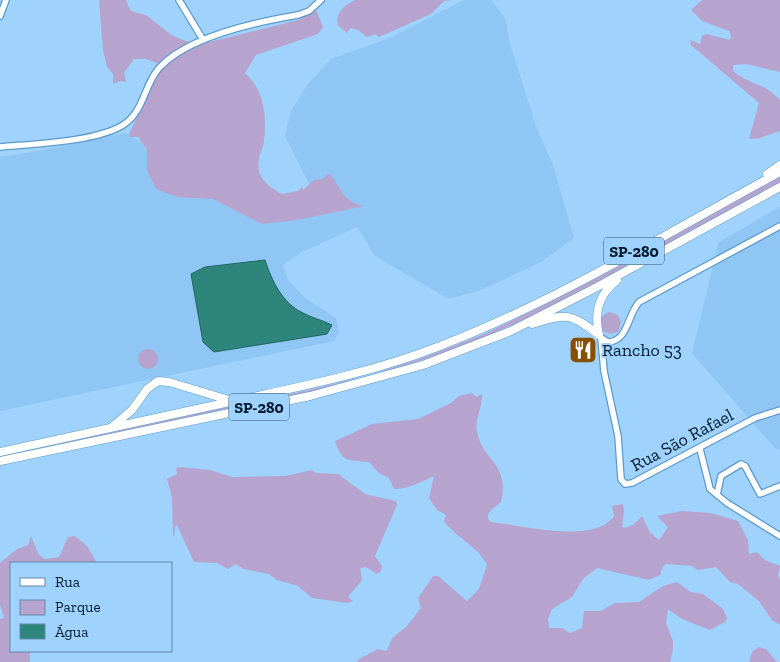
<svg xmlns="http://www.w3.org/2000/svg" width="780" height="662" font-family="'Zilla Slab',serif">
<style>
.built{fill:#8fc6f4}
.green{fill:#b6a3ce}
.water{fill:#2e857c;stroke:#206564}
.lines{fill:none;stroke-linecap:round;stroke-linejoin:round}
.minor-casing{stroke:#5c9acd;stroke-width:8}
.highway-casing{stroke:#5c9acd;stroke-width:9}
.minor{stroke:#fff;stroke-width:5.5}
.highway{stroke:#fff;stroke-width:8}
.labels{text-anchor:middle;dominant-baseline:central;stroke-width:4;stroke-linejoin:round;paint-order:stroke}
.shield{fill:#9fd2fc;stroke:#30516b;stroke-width:1}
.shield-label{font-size:16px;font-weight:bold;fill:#011a2d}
.poi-label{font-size:18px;fill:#011a2d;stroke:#9fd2fc;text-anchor:start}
.street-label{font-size:18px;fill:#011a2d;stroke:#9fd2fc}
</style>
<rect width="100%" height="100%" fill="#9fd2fc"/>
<path class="built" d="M464,0H491L505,18L510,44L536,126L553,165L574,238L541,262L481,290L449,299L375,256L357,227L302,252L283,265L288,280L305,298L336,318L339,332L334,341L0,411V157L60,147L125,133L141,142L154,163L192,188L267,223L310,186L285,136L291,111L308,84L331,59L390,38Z
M780,207V450L775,448L692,353L719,242Z"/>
<path class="green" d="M99,0H126L130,10C136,14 144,13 149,17C169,34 181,45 209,42L298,20L316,10L323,27L318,34L256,55L245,73C264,90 267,116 264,140C264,147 260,152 259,159C255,176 268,187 282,194L298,191L302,187L303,190L314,180L323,179L329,173C342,188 342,202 364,206L297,220L262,224L213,199L177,197L156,189L147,170V150L138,137H130L129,134L163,61L159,64L146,59H134L124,73L126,82L120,81L113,84V74L107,67L103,50Z
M355,0H451L444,1L431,14L379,37L375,34L367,37L358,30L350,28L347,33L338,25C335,12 344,6 355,0Z
M702,0H780V72L746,64L733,65V71C750,85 763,82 780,100V131L760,138L749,139L759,103L691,45L690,40L700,44L702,36L706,34L730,40L731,37L729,31L702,21L691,10Z
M780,176V183L542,312L454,350L339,386L0,458V455L309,390L371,375L425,357L482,335L540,307Z
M609,312L618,315L621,322L618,332L611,334L602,331L598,319Z
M138 359a10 10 0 1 1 20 0a10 10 0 1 1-20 0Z
M472,393L476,397L482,394C483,407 474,419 477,432C483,462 510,463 501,502C495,509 487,509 488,519L491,522C520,525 595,545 614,516L612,506L623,504L624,511L622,527C630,530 637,521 642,516L649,531L659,540L668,527L657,516L682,511L710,513L735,520L738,521L748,540L749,554L757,552L765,560L780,566L778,576L780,580V625L772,620L759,601L738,584L730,582L716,567L698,570L692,566L666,564L663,566L660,575L649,580L597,568L583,579L572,597L552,609L548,619L549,628H562L570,633L582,628L584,611H601L615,603L639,602L663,586L677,582L691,592L703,594L723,609L727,618L725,622L710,630L682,619L668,609L666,623L673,641V650L670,662H357L359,659L378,649L387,651L392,638L407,626L421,608L418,598L433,576H438L467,601L479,589L487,565C479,547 455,537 444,521L446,515L437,510L429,498L434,476C422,482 408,489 394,489L389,478L379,473L369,462C351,460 342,464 335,441L372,424L418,419L451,403L459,396Z
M180,467L210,470L232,477L285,476L312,470L316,473L338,474L365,494L396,501L397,505L375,556L382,566L381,571L377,574L366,567L360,568L362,580L348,597L353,601L348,603L312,598L298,586L277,580L269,574L243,569L236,564L228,569L217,563L194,562L177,525L175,527L174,537L173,535L172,497L167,479L177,474L176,468Z
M31,536L39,555L45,559L59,557L68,537L75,536L87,546L97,563H11V651H30V662H0V619L4,618L0,605V563L17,549L28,545Z
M758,647L766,649L777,662H749L752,652Z"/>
<path class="water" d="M265,260C272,281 282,303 303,313C312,318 322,320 332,325L327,334L214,352L203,342L191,274L205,267Z"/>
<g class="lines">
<defs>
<path id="minor" d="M179,0L202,38
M0,16L6,0
M0,147C32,144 96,142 123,125C144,112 144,85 159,68C188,36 256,22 298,15L309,11L321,0
M600,337L608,342C628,341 627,316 639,302L780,226
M601,338L604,371L618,436L621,479L625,484L632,483L755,418L780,410
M700,449L710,489L727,503L780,536
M717,495L721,476L741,464L745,466L760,494L780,486"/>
<path id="highway" d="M767,174L780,165
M532,324C567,313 570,313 599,335
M599,335C594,313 598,295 617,280
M113,426L132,410L147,389L158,381L169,382L229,400
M0,452C78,435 156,418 234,401C304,386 374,372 440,346C559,300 669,232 780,172
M0,461L310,396L423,365L511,331L597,287L780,187"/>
</defs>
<use href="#minor" class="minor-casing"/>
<use href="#highway" class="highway-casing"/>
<use href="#minor" class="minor"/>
<use href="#highway" class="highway"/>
</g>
<defs>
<symbol id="restaurant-square" viewBox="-11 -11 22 22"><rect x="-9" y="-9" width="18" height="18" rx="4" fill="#874f01" stroke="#9fd2fc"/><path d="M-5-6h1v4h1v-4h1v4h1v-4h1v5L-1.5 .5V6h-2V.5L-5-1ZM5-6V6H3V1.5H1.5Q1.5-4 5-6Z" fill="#fff"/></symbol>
</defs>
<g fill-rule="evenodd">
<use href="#restaurant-square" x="567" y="334" width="32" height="32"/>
</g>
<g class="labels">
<g class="shield">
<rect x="604" y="237.5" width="60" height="27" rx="4"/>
<rect x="229" y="393.5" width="60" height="27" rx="4"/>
</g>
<g class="shield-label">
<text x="634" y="251">SP-280</text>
<text x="259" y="407">SP-280</text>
</g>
<g class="poi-label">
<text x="602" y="350">Rancho 53</text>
</g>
<g class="street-label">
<text transform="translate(682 440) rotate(-28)">Rua São Rafael</text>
</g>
</g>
<rect x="10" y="562" width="162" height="90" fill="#9fd2fc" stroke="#6088a9"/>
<rect x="20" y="578" width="25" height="8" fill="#ffffff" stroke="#6088a9"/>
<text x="55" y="587" font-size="15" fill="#011a2d">Rua</text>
<rect x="20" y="600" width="25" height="15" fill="#b6a3ce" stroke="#6088a9"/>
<text x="55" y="612" font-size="15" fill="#011a2d">Parque</text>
<rect x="20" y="624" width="25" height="15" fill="#2e857c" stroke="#6088a9"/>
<text x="55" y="637" font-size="15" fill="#011a2d">Água</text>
</svg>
